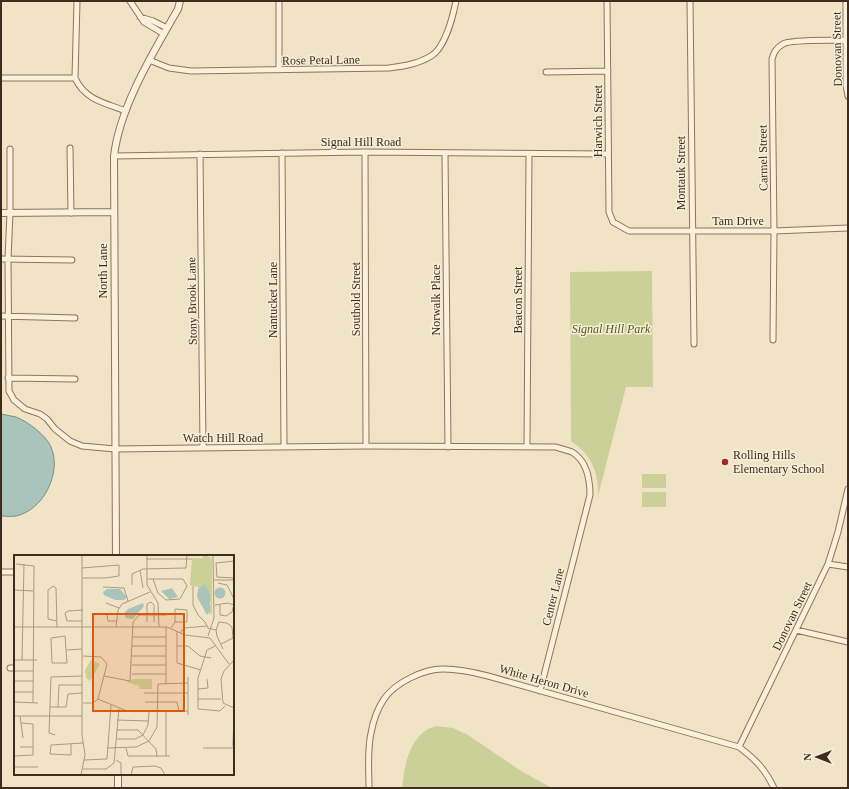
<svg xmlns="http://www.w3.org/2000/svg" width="849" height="789" font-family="'Times New Roman',serif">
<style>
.green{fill:#cbd099}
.water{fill:#a8c4bb;stroke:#6e9489}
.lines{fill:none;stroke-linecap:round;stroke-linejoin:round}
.minor-casing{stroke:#8e745a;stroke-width:7}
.tertiary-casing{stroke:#8e745a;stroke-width:8}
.minor{stroke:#fbf0db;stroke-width:5}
.tertiary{stroke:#fbf0db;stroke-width:6}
.poi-dot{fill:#a1272b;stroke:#f8edd7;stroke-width:1.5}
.labels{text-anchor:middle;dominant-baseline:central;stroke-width:3;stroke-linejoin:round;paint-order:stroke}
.street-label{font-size:12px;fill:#3d2d1f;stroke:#f8edd7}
.park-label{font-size:12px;font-style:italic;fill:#4f5b24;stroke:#f8edd7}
.poi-label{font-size:12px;fill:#3d2d1f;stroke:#f8edd7;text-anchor:start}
.inset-river{fill:none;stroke:#a8c4bb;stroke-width:2}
.inset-road{fill:none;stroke:#a99a83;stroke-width:1}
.view{fill:#df570d;fill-opacity:0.15;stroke:#df570d;stroke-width:2}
.inset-edge{fill:none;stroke:#3d2d1f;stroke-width:2}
</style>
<rect width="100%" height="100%" fill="#f1e3c6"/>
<path class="green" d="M652,271L653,387H626L598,496C598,470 592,456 571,441L570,272Z
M642,474H666V488H642Z
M642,492H666V507H642Z
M436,726L453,728L468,735L521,771L552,788H402C405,764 409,734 436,726Z"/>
<path class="water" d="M1,414C6,415 11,416 16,417C27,421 47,436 51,447C62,472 44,510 16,516C11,517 6,516 1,516Z"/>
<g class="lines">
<defs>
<path id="minor" d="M77,1L75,78C85,100 105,103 126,111
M130,1L144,22L164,34
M279,1V70
M607,1L609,212L613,222L629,231H774L848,228
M690,1L694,344
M846,1V85L848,96
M140,17L153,21L167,28
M149,60L169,68L191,71L389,68C404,66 418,64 431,56C445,48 453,16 456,1
M546,72L608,71
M1,78H75
M70,148L71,213
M10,149V213L8,259L9,391L14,400L25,409L40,414L47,419L55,429L70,441L82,446L115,449L366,446L556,447C561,449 567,450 572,452C587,461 590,478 590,495L540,691
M365,152L366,446
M282,153L284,447
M445,153L448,447
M200,154L203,448
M114,156L365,152L608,154
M1,259L72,260
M1,316L75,318
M773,340L774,231L772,59C774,52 776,48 783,44C792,39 834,41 846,40
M8,378L75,379
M527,446L529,154
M828,564L848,567
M1,572H15
M796,630L848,642
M10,668H15
M739,747L828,564L838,532L848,489
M369,788C369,770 367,751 371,733C373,722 378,708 384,699C395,683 423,669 443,669C458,669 473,672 488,676L739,747C756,760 765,769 774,788"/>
<path id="tertiary" d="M1,213L114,212
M116,556L114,156C120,106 153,53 178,9L180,1
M118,774V788"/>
</defs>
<use href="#minor" class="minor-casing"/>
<use href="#tertiary" class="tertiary-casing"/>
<use href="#minor" class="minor"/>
<use href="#tertiary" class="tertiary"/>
</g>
<circle class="poi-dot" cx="725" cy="462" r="4"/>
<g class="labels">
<g class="street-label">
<text transform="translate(837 49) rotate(-91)">Donovan Street</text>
<text transform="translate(321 60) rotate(-1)">Rose Petal Lane</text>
<text transform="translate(598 121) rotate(-90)">Harwich Street</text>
<text x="361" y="142">Signal Hill Road</text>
<text transform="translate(763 158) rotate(-91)">Carmel Street</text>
<text transform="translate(681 173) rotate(-90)">Montauk Street</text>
<text x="738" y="221">Tam Drive</text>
<text transform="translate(103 271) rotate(-90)">North Lane</text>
<text transform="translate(356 299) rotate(-90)">Southold Street</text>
<text transform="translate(273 300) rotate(-90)">Nantucket Lane</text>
<text transform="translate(436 300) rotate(-90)">Norwalk Place</text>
<text transform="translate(518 300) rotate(-90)">Beacon Street</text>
<text transform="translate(192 301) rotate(-91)">Stony Brook Lane</text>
<text x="223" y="438">Watch Hill Road</text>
<text transform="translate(553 597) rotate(-76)">Center Lane</text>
<text transform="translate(792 616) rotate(-64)">Donovan Street</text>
<text transform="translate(544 681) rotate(16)">White Heron Drive</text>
</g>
<g class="park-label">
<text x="611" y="329">Signal Hill Park</text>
</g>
<g class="poi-label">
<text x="733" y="455">Rolling Hills<tspan x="733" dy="14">Elementary School</tspan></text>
</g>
</g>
<g transform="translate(14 555)">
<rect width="220" height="220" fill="#f1e3c6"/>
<path d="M189,0L198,3V59H195L197,47L184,32L176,30L178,3H189ZM77,105L86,109L76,126L72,123L71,115ZM119,124H138V134H125V131L113,127Z" fill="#cbd099"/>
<path d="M191,29L196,39V56L193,60L183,42L184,34ZM200.5 38a5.5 5.5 0 1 1 11 0a5.5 5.5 0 1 1-11 0ZM158,33L164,42L155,44L147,36ZM93,34H106L113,42L110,45H101L90,40L89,37ZM129,48L130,51L119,64L112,63L110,58L114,54Z" fill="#a8c4bb"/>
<path class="inset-river" d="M219,191L220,175"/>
<path class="inset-road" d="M133,0V30L144,48L145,72M132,4H178M220,6L202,8L203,22L220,23M2,9L20,11L19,148M68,13L105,10V21L91,23M126,15L129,33M68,23H91M133,24H169L173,31L166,44L152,45L144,38L139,24M199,25H220M204,28L213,30L220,44M118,30V19L129,14L172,13L173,0M179,31V50L184,60L191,67L194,73L202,75M89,32L110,33L114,46M0,35L19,36M92,48L105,53M201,50L214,48L220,50M206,50V60L212,61L218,57L220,49M93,60L94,66H103M43,66L34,64V35L39,31L42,33L43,72M68,66H53L51,58L54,56L69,55M133,67V49L137,47L140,50V67M0,72H153L171,80L196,83L215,109M102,72L104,55L108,49L136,37M152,72V129M157,73L161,67H173V55L161,54V67M163,76V108L187,115M166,78L170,73L193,71M51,81L53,108H38L37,83ZM194,81L200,63L199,0M118,82H152M207,89L219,83L218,72L213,68L205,67L202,75L203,81L209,94M118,91H152M162,91H174L186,101L197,103M201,91L193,95L184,123V154L206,156L211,151M53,95L68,94M69,101L87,102L93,109L84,144L79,148H69M118,101H152M0,105H23M8,105L10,9M220,105L210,116L207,124L209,148L220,153M118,110H152M0,116H19M118,119H152M90,121L116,126L119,67L125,60H153M0,126H19M184,134L194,133L193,124M0,137H19M130,138H174M84,144L113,156H174M184,144H207M0,147L24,148M131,147H163L165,156M36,152H52L54,139L68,138M44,152L45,130H68M174,160V122M0,161H68M6,161L9,183M103,165L135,166M103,175H124L142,194L143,202M41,180L35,178L37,122L68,121M103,184H121L129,180L134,170L135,157M57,189V200L36,199L37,190L69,188M6,192H19M93,193L122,192L135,186L143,172L144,129L174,128M112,193L114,201H156M189,193H220M0,201L19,200V169L7,168M152,201V157M70,205L93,204L97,150M102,205L107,208V220M0,212H24M69,214H92L100,208L105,154M67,220L71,200L68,180V0M117,220L119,212L141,211L147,213L151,220"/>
<path class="view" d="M79,59H170V156H79Z"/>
<rect width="220" height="220" class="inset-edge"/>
</g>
<rect width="849" height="789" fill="none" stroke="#3d2d1f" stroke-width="4"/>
<g transform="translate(817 757) rotate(270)" stroke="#f8edd7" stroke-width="3" paint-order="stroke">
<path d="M0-3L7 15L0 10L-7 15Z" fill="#3d2d1f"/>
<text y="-6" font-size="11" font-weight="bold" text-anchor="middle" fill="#3d2d1f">N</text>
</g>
</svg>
